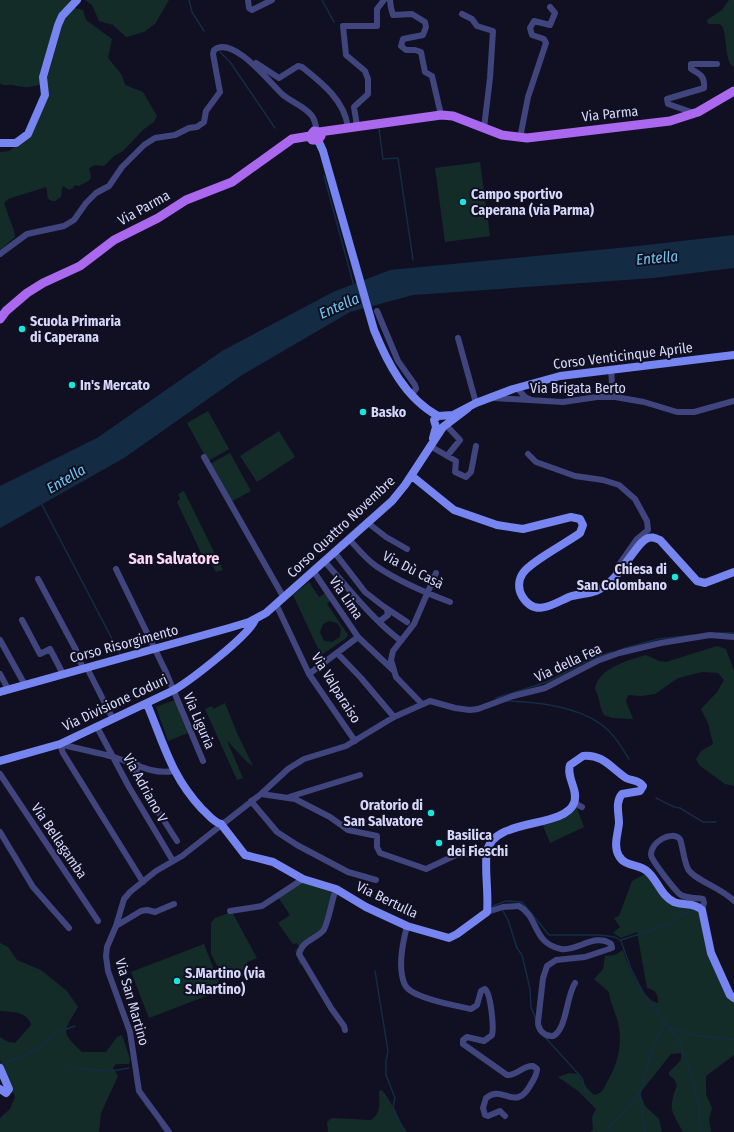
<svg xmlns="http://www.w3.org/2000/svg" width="734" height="1132" font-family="'Fira Sans Condensed',sans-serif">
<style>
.green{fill:#142c28;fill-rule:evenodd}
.water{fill:#132c44}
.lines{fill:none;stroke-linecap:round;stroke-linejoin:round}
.stream{stroke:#132c44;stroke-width:1.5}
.street{stroke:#40467d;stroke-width:6}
.secondary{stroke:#7785f1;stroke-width:8}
.primary{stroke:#aa68ef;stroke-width:9}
.poi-dot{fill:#18e5dd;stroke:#111022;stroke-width:1.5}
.labels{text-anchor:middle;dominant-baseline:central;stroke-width:4;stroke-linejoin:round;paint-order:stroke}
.street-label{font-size:14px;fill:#d6d7fb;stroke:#111022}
.poi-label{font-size:14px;font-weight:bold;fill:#d6d7fb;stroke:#111022;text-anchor:start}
.water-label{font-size:15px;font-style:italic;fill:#6fc6f0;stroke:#111022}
.quarter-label{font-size:16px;font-weight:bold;fill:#fbd8f3;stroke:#111022}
</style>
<rect width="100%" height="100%" fill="#111022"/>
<path class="green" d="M0,0H71L54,23L41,71L42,84C27,88 27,88 13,85C7,84 4,87 0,83Z
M85,0H169L155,24L144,32L126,37L113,25L99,21L92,5Z
M729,0H734V66H732C724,57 727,30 721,25C717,23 712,25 708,24L707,20L722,10Z
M75,8L83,10L86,20L112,39L108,58L122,75L125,85L143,92L157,116L154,122L144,129L123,151L114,156L104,166C98,165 93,164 89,169L91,176L90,180L79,186L75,185L73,188L69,190L63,186L62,188L61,197L55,201C44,201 49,193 46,187L8,199L4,203L14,231L15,237L0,250V152L9,151L31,134L65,16Z
M480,162L490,236L445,242L435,168Z
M208,411L229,449L208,461L187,423Z
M279,431L295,457L257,482L240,456Z
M230,453L251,491L231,502L210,464Z
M184,491L223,570L216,572L208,557H203L177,502L180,499L178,494Z
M309,582L319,597L326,593L331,600L327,604L348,635L345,639L321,655L293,595ZM329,621L337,623L341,629L340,637L332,642L324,641L320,632L323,624Z
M717,646L726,649L734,671V786L725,784L699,765L696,759L701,751L713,744L708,723L701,709L717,692L724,680L718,673L702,672L678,678L655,694L641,696L628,695L626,701L633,719L613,718L604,715C599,706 600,698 595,689C598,668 629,660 646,655L659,661L666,662Z
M175,700L188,733L168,741L156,707Z
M225,703L237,733L253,766C247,764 233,746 227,741L243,778L237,780L205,709L212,706L213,709Z
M576,806L584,827L550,843L542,823C559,821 565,819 576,806Z
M647,873L662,894L692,906L699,913L734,1000V1055L706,1076V1094L712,1108L709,1119L711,1132H683C671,1109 668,1111 677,1085L674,1079L669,1075V1072L681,1060V1053L671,1054L640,1093L645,1106L659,1119L662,1132H590L593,1130L592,1117L596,1109L578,1091L558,1077L569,1073L578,1074L587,1088L594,1095C602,1094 604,1088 607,1082C618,1064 623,1043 618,1022C615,1011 610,1003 609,992L594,979L603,969L605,956L615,955L623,950C626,962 644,1002 658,1003C659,995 655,989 647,988L637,932L621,938L613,933L620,927L614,918L619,916L632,881Z
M304,882L330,891L332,894L323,929L302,946V964L300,965L295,950L299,947L297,943L293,944L278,923L290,915L278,897Z
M232,912L257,958L247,962L252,979L219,969L211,954V923L215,918Z
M0,943L8,947L17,960L41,970L67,991L78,1007C63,1033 60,1031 82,1052H106L117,1037L122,1035L130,1059L129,1064H116L113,1068L118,1076L101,1113L99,1132H0V1118L10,1109L15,1097L0,1060V1037L8,1042L15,1043L31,1025C28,1011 11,1012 0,1011Z
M204,944L222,990L149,1018L131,972Z
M382,1090C392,1102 398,1119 407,1132H328L327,1122L332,1118L371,1120C382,1112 379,1103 379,1091Z"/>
<path class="water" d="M734,235V268L653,278L413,295L350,312L242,375L124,458L0,528V486L97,438L222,351L333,292L390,270L629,247Z"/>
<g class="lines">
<path class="stream" d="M189,0L192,12L204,31
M322,0L334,22
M220,52L230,62L275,128
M379,129L383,159L398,158L413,260
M324,176L354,286
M41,503L120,654
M718,633H734
M622,649L658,639L694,635
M496,698L547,682L591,659L612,652
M507,701C539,702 585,707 609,731C617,739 623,749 629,759
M656,798L674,807L680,808L703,822H716
M493,906L506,901L522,902L549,935H600L615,937L621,941L631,969L644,994L680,1043L694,1084L699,1107L700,1132
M502,909L508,920L517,948L522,955L530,989L531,1007L536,1020
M621,940L668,925L685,913L694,911
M375,971L388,1051L386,1061V1075L395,1098L393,1107L404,1132
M670,1027L693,1035L734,1040
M544,1036L582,1078L586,1093
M0,1064L23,1056L39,1048L58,1032L75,1026
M68,1068L112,1071L129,1068
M145,1104L149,1109
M160,1125L165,1132
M607,1130L640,1094
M645,1132L640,1094L652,1050L665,1023"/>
<path class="street" d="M248,0L249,8L252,10L272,0
M390,0L391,8L393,15L412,14L425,22L426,27L423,35L403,39L401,46L406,50H415L421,52L425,72L432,76L441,115
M462,14L472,19L477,26L493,31L490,78L484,128
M256,63L279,78L298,66L302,67C322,83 344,100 348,127
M694,113L668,104L667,99L704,88C705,76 700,74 691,69V64H717
M357,126L354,107L368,94V79L365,71L346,55L343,26H377V9L384,0
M520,138L528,97L546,43L544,39L532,35L530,28L534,21L550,25L555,13L550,7
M0,254L27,234L64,226L74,220L86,203L96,193L109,186L122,167L144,145L155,138L175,135L189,128L197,127L204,122L206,111L220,92L213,54L214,50C233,35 270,83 282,94C291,102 306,107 312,116C315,120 316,126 317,131
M377,311L398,361L415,385L416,389L412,394
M458,338L476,403
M611,369L613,397
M517,388L525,397L531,400
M494,398L563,402L597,397H615L644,402L677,412H694L734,401
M446,425L460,440L447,456
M430,446L456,461L455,472L466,477L471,472L476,446
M528,454L536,462L575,476L603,480L619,485L635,499L647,521L648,530L637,539L616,569L617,575
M204,457L284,598
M368,523L386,537L407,549
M350,540C358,549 366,559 376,566C398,581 426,593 450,602
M335,553L365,592L383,606L407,622
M325,562C350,590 372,619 401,641
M116,569L165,670L203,761
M314,572L358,637L394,671
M38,579L76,650L83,669
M276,604L309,674L355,741
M22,620L40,654L50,649L63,674
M380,621L388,615L387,610
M0,640L25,685
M337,653L361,678L394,717
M87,668L113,719
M0,674L8,689
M309,674L358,637
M422,704L396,677L391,660L393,651L414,624L436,573
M97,727L129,787L173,861
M138,765L136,774L138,780L177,841
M0,774L98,921
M261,794L288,769L304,759L346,746L394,717L430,701L455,708L470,710L478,709L513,696L545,688L597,661L619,653L661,643L710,635L734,637
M289,797L360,775
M251,801L277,832L297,845L348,872L376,880
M574,803L582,807
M0,832L33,887L69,928
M143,882L63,753L60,744C78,749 96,752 114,757C133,763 153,775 173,771
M336,889C332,899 328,925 323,931C314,940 302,941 299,954L331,1008L344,1026L345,1030
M702,910L704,903L703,899C696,898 687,898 681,895C676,892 652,861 651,855C651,842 671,830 680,839C683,848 684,861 688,869C694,880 722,888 734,901
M230,911L262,906L303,879
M487,912L503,907L519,906C539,917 532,943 561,949C577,952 595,932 611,944L612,948L585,957L556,960L547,966L543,978L538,1022C538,1030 545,1037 553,1036C567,1029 566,997 575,983
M116,926L141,911L147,910L155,912L174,904
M407,926C403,942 397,968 405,985C411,998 457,1006 471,1009L477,1005L481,991L485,989C491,994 494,1028 492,1035L484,1041L467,1037L463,1040V1044L507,1075C517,1076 523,1065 533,1066L537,1069C537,1075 534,1079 531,1084C515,1114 503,1083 486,1098L483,1108L485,1115L488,1116L500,1111L505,1116
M169,1132L139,1091L130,1032L108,971L106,956L107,947L116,926L124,899L130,892L156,871L182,856L261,794L295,799L330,817L348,830L377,836V847L380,853L426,869L456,855L487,852"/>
<path class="secondary" d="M318,140L323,151L374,330C387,362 405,398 438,416
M0,143H16L28,134L45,95L43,77L58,25L62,16L77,0
M433,438L436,427L434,420L438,416L453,415L476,403L513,389L560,376L734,355
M412,476L454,510L497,525L523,529L571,517L580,519L583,525L580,533C568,542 530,562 523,573C518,580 518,589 522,596C535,618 553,604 569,597C578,594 588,594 596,591C613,584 623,566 634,552C637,548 641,542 646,539C651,536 655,538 660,540L697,581L705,583L734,572
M0,692L229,628L249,622L266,613L392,501L405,485L443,427L468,408
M147,704C164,744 171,776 202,809C208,814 213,822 221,824L245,855L273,862L303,879L336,889L366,907L407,926L449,938L457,934L487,912C489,895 484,866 487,851C495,817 564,829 574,803C579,790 566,778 570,765L583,756C603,754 611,768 626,778C632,781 639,780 643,786L640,791L622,794C615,802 619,814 619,823C618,834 613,846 619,856C625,867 640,864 648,872C658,881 661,896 674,902C684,906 694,902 702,910L711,953L730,995L734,998
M0,761L60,744L174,690C191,680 248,636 255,620
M0,1068L9,1089L6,1093L0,1089"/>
<path class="primary" d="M310,136L314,131L319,132L441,115L453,116L502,135L527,138L670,121L698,112L734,91
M310,136L312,140H318L321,136L319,132
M0,319L6,311L27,293L43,283L80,266L114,240L158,218L186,200L232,182L292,139L310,136"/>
</g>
<g class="poi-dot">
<circle cx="463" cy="202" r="4"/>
<circle cx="22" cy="329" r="4"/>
<circle cx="72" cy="385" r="4"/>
<circle cx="363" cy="412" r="4"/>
<circle cx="675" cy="577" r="4"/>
<circle cx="431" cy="813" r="4"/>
<circle cx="439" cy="843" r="4"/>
<circle cx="177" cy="981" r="4"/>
</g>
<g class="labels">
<g class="street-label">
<text transform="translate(610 114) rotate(-6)">Via Parma</text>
<text transform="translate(144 208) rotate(-29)">Via Parma</text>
<text transform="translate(623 356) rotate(-7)">Corso Venticinque Aprile</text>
<text x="578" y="388">Via Brigata Berto</text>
<text transform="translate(341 527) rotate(-43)">Corso Quattro Novembre</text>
<text transform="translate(413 570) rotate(27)">Via Dù Casà</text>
<text transform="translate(346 598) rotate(56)">Via Lima</text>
<text transform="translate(124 644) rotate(-15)">Corso Risorgimento</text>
<text transform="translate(568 663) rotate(-25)">Via della Fea</text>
<text transform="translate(336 688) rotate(58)">Via Valparaiso</text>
<text transform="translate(115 703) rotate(-25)">Via Divisione Coduri</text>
<text transform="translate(199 721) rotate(67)">Via Liguria</text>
<text transform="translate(145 788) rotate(61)">Via Adriano V</text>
<text transform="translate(59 841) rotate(56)">Via Bellagamba</text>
<text transform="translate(387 900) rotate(26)">Via Bertulla</text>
<text transform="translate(132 1002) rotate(74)">Via San Martino</text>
</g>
<g class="poi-label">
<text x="471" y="194">Campo sportivo<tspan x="471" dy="16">Caperana (via Parma)</tspan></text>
<text x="30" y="321">Scuola Primaria<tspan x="30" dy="16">di Caperana</tspan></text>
<text x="80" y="385">In's Mercato</text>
<text x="371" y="412">Basko</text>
<text x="667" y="569" text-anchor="end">Chiesa di<tspan x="667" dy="16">San Colombano</tspan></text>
<text x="423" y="805" text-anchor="end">Oratorio di<tspan x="423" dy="16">San Salvatore</tspan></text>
<text x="447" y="835">Basilica<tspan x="447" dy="16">dei Fieschi</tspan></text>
<text x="185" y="973">S.Martino (via<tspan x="185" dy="16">S.Martino)</tspan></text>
</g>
<g class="water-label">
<text transform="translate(657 258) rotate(-5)">Entella</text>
<text transform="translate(339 306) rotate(-24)">Entella</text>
<text transform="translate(66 479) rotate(-31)">Entella</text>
</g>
<g class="quarter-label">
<text x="174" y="558">San Salvatore</text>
</g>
</g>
</svg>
